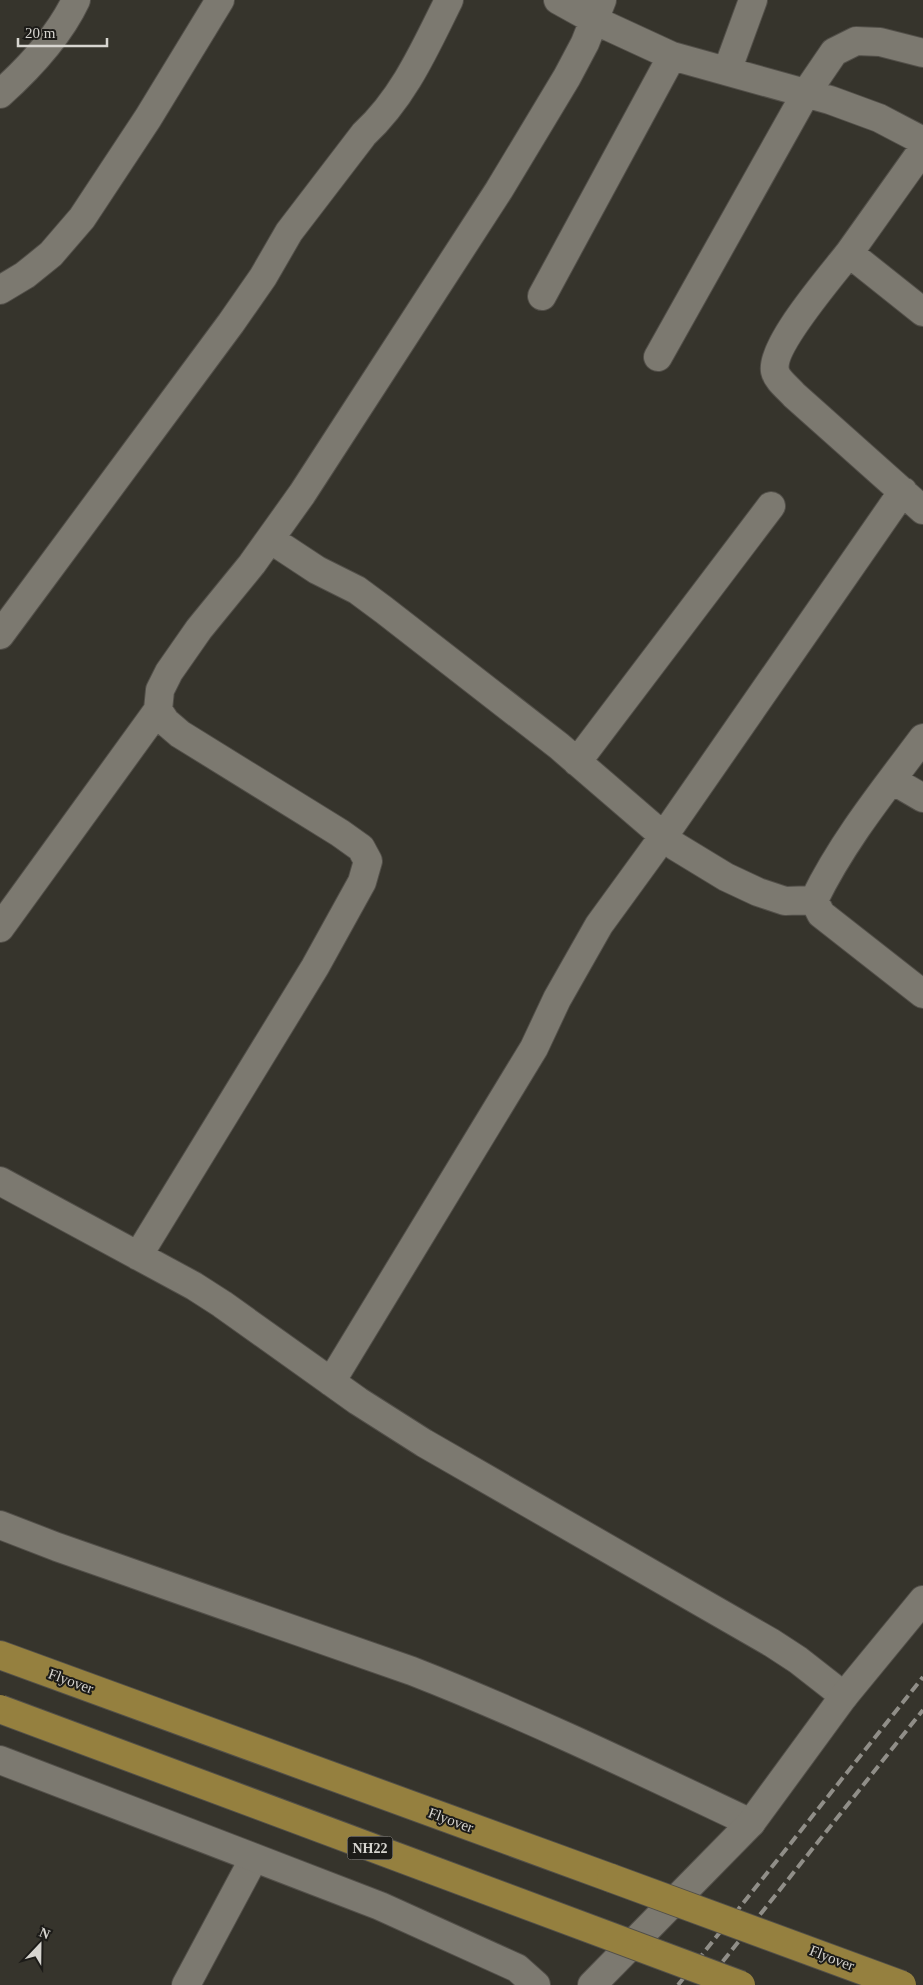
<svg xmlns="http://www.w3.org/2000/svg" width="923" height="1985" font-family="'Times New Roman',serif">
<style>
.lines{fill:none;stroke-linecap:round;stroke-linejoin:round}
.minor-casing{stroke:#524f49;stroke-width:30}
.tertiary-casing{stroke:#524f49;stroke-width:30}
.trunk-casing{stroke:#524f49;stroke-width:30}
.minor{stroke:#7c7970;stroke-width:28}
.tertiary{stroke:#7c7970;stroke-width:28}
.trunk{stroke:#95803f;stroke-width:28}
.rail{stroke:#908e88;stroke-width:4;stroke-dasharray:10 5;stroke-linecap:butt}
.trunk-bridge-casing{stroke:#524f49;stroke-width:30;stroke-linecap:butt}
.trunk-bridge{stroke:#95803f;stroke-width:28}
.labels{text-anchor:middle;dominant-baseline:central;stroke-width:4;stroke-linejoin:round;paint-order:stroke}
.shield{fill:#1c1b18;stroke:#9f9d99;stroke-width:1}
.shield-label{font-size:14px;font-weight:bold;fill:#d7d5d0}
.street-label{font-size:15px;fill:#d7d5d0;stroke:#1c1b18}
</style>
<rect width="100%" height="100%" fill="#36342c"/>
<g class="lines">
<defs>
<path id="minor" d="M672,56L830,100L879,118L923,141
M727,71L753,0
M0,94C29,68 59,36 76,0
M923,149L849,253L923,312
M849,253C832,275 770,346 775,371C777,380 788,388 794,395L923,510
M0,290L25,275L51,254L82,218L148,118L220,0
M542,296L672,56L594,20L558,0
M658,357L806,93L834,52L856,41L880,42L923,53
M270,539L317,570L357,590L384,610L559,746L675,846L726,877L758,892L785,901L814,900
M0,635L231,323L263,277L289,232L364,134C404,97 425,48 449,0
M923,738C884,790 842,842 814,900L821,914L923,994
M577,762L771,506
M892,780L923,798
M0,928L158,710
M0,1181L194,1286L222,1304L358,1401L424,1443L772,1643L798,1660L844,1696
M138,1256L315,967L362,882L368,861L361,848L340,833L180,734L166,722L158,710L160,690L169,672L199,629L252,564L302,494L499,190L567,77L585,43L602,0
M331,1382L534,1048L557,999L599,925L663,837L903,491
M0,1525L57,1547L412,1671C527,1716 639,1770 751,1823
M186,1985L254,1858"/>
<path id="tertiary" d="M0,1760L380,1906L517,1968L536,1985
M592,1985L751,1823L844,1696L923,1600"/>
<path id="trunk" d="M0,1655L611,1878"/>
</defs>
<use href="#minor" class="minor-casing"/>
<use href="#tertiary" class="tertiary-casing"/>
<use href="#trunk" class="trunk-casing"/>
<use href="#minor" class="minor"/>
<use href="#tertiary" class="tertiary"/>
<use href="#trunk" class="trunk"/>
<path class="rail" d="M678,1985L923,1677
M704,1985L923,1710"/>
<defs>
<path id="trunk-bridge" d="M0,1709L741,1985
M611,1878L902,1985"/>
</defs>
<use href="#trunk-bridge" class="trunk-bridge-casing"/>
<use href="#trunk-bridge" class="trunk-bridge"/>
</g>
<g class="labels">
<rect class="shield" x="347.5" y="1836.5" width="45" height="23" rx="4"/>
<g class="shield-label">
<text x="370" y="1848">NH22</text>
</g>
<g class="street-label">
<text transform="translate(71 1681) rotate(20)">Flyover</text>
<text transform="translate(451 1820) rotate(20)">Flyover</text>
<text transform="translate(832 1958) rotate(21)">Flyover</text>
</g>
</g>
<g transform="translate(40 1945) rotate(22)" stroke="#1c1b18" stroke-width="4" paint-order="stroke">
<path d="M0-4L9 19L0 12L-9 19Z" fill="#d7d5d0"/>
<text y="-8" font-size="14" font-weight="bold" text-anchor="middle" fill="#d7d5d0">N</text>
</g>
<path d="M18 38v8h89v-8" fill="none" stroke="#d7d5d0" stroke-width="2.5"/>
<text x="25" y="38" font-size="15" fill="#d7d5d0" stroke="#1c1b18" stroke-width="4" paint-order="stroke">20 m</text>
</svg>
